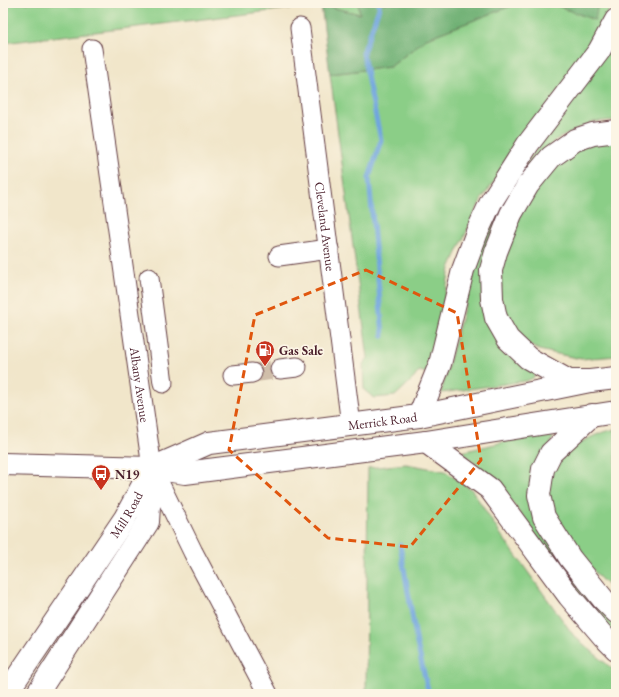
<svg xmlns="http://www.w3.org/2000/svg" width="619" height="697" font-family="'EB Garamond',serif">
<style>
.green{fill:#8bce87;stroke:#6a7659}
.forest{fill:#70b174;stroke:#5d6850}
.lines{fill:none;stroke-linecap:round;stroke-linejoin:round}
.stream{stroke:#71a6de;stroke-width:5}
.minor-tunnel{stroke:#d0beaa;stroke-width:19;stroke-dasharray:19 10;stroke-linecap:butt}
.minor-casing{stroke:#633d43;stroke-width:21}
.major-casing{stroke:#633d43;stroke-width:24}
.highway-casing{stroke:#633d43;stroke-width:24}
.minor{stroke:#fff;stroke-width:19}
.major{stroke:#fff;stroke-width:22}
.highway{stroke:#fff;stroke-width:22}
.marked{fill:none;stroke:#e0560e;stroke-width:3;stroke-dasharray:8 5;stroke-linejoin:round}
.labels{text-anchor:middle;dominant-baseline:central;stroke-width:3.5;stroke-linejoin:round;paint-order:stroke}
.street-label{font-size:13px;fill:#4a1f2b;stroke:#fcf5e5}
.poi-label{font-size:13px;font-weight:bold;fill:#4a1f2b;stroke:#fcf5e5;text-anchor:start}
</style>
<rect width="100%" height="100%" fill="#fcf5e5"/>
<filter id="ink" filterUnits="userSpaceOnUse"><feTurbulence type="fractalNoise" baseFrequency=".025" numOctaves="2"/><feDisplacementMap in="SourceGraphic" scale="8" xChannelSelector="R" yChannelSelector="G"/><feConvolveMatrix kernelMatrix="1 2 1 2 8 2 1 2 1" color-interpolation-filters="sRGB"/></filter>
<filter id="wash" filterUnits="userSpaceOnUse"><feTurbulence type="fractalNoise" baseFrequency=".012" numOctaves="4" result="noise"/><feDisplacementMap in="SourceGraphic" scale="16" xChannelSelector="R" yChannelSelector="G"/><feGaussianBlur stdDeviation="0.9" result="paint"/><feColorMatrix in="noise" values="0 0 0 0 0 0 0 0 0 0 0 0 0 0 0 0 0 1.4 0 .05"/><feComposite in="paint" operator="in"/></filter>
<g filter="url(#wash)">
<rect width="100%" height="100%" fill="#f1e6ca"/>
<path class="green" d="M3,3H358L360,14L321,5L3,43Z
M519,3H550L594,20L598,3H612L599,34L481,200L450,268L439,327L427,373L419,371L414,378L395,396L374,398L364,390L363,364L368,358L330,74L390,67L427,38Z
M616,34V120L593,122L555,140L527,170L483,276L536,373L533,378L526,381L441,393L484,234L509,188Z
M594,138L616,139V356L581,359L539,350L520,340L499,300L502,257L522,210L556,160Z
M616,429V593L598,576L559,527L548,503L549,472C559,467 558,461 566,454C578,442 599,432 616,429Z
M549,431L553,437L533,497L616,620V636L576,592L506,494L477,465L462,452Z
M406,464L445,471L472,490L499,532L574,636L616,672V694H366L368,468Z"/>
<path class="forest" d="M358,3H519L427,38L390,67L330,74L321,5L360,14Z
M551,3H598L595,20L550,3Z"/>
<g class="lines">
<path class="stream" d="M379,3V8L363,53L369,86L381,140L369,178L383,336
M400,545L417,644L429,694"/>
</g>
</g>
<g filter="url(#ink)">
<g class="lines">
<path class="minor-tunnel" d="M252,373L280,369"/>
<defs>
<g id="minor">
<path id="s1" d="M300,28L351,425"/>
<path id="s2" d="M92,49L152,468L193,552L268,694"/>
<path d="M279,256L329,249"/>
<path d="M149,278L163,383"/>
<path d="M280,369L297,367"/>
<path d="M233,375L252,373"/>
</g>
<g id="major">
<path d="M3,464L152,468L185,473L426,442L616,412"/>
<path id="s3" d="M152,468L209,443L419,416L590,381L616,378"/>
<path id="s4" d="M6,694L125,518L152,468"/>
<path d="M37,694L148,522L151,475"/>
</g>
<path id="highway" d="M590,381H569L528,358L508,339L496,318L492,299L491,270L496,252L511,214L528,185L551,157L575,140L593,134L616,131
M592,415L551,453L543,469L539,495L544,517L570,558L603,599L616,612
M419,416L440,364L463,270L477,232L491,202L528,144L599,51L616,20
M426,442L490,489L569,596L604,637L616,649"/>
</defs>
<use href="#minor" class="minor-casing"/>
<use href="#major" class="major-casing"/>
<use href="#highway" class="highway-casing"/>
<use href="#minor" class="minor"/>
<use href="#major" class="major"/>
<use href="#highway" class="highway"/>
</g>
</g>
<path class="marked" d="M366,270L457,313L481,460L410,547L328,538L229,450L255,315Z"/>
<defs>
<symbol id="fuel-pin" viewBox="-11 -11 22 30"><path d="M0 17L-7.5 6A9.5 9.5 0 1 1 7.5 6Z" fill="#c8321e" stroke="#fcf5e5"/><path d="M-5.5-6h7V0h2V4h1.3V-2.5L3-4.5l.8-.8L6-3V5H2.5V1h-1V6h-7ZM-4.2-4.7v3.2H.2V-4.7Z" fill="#fff"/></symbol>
<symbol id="bus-pin" viewBox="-11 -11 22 30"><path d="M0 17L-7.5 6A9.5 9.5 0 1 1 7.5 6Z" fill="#c8321e" stroke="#fcf5e5"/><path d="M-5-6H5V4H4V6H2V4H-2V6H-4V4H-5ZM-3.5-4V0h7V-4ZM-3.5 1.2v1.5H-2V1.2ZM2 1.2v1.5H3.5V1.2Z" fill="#fff"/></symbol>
</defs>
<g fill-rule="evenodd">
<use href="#fuel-pin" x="254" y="339" width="22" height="30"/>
<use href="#bus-pin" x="90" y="463" width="22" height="30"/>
</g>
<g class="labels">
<g class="street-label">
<text stroke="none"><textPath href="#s1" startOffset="200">Cleveland Avenue</textPath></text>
<text stroke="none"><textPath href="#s2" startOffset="339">Albany Avenue</textPath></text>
<text stroke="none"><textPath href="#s3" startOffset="237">Merrick Road</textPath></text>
<text stroke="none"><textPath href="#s4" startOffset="216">Mill Road</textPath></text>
</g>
<g class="poi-label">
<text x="279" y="350">Gas Sale</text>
<text x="115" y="474">N19</text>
</g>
</g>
<rect width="619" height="697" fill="none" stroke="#fcf5e5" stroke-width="16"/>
</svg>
